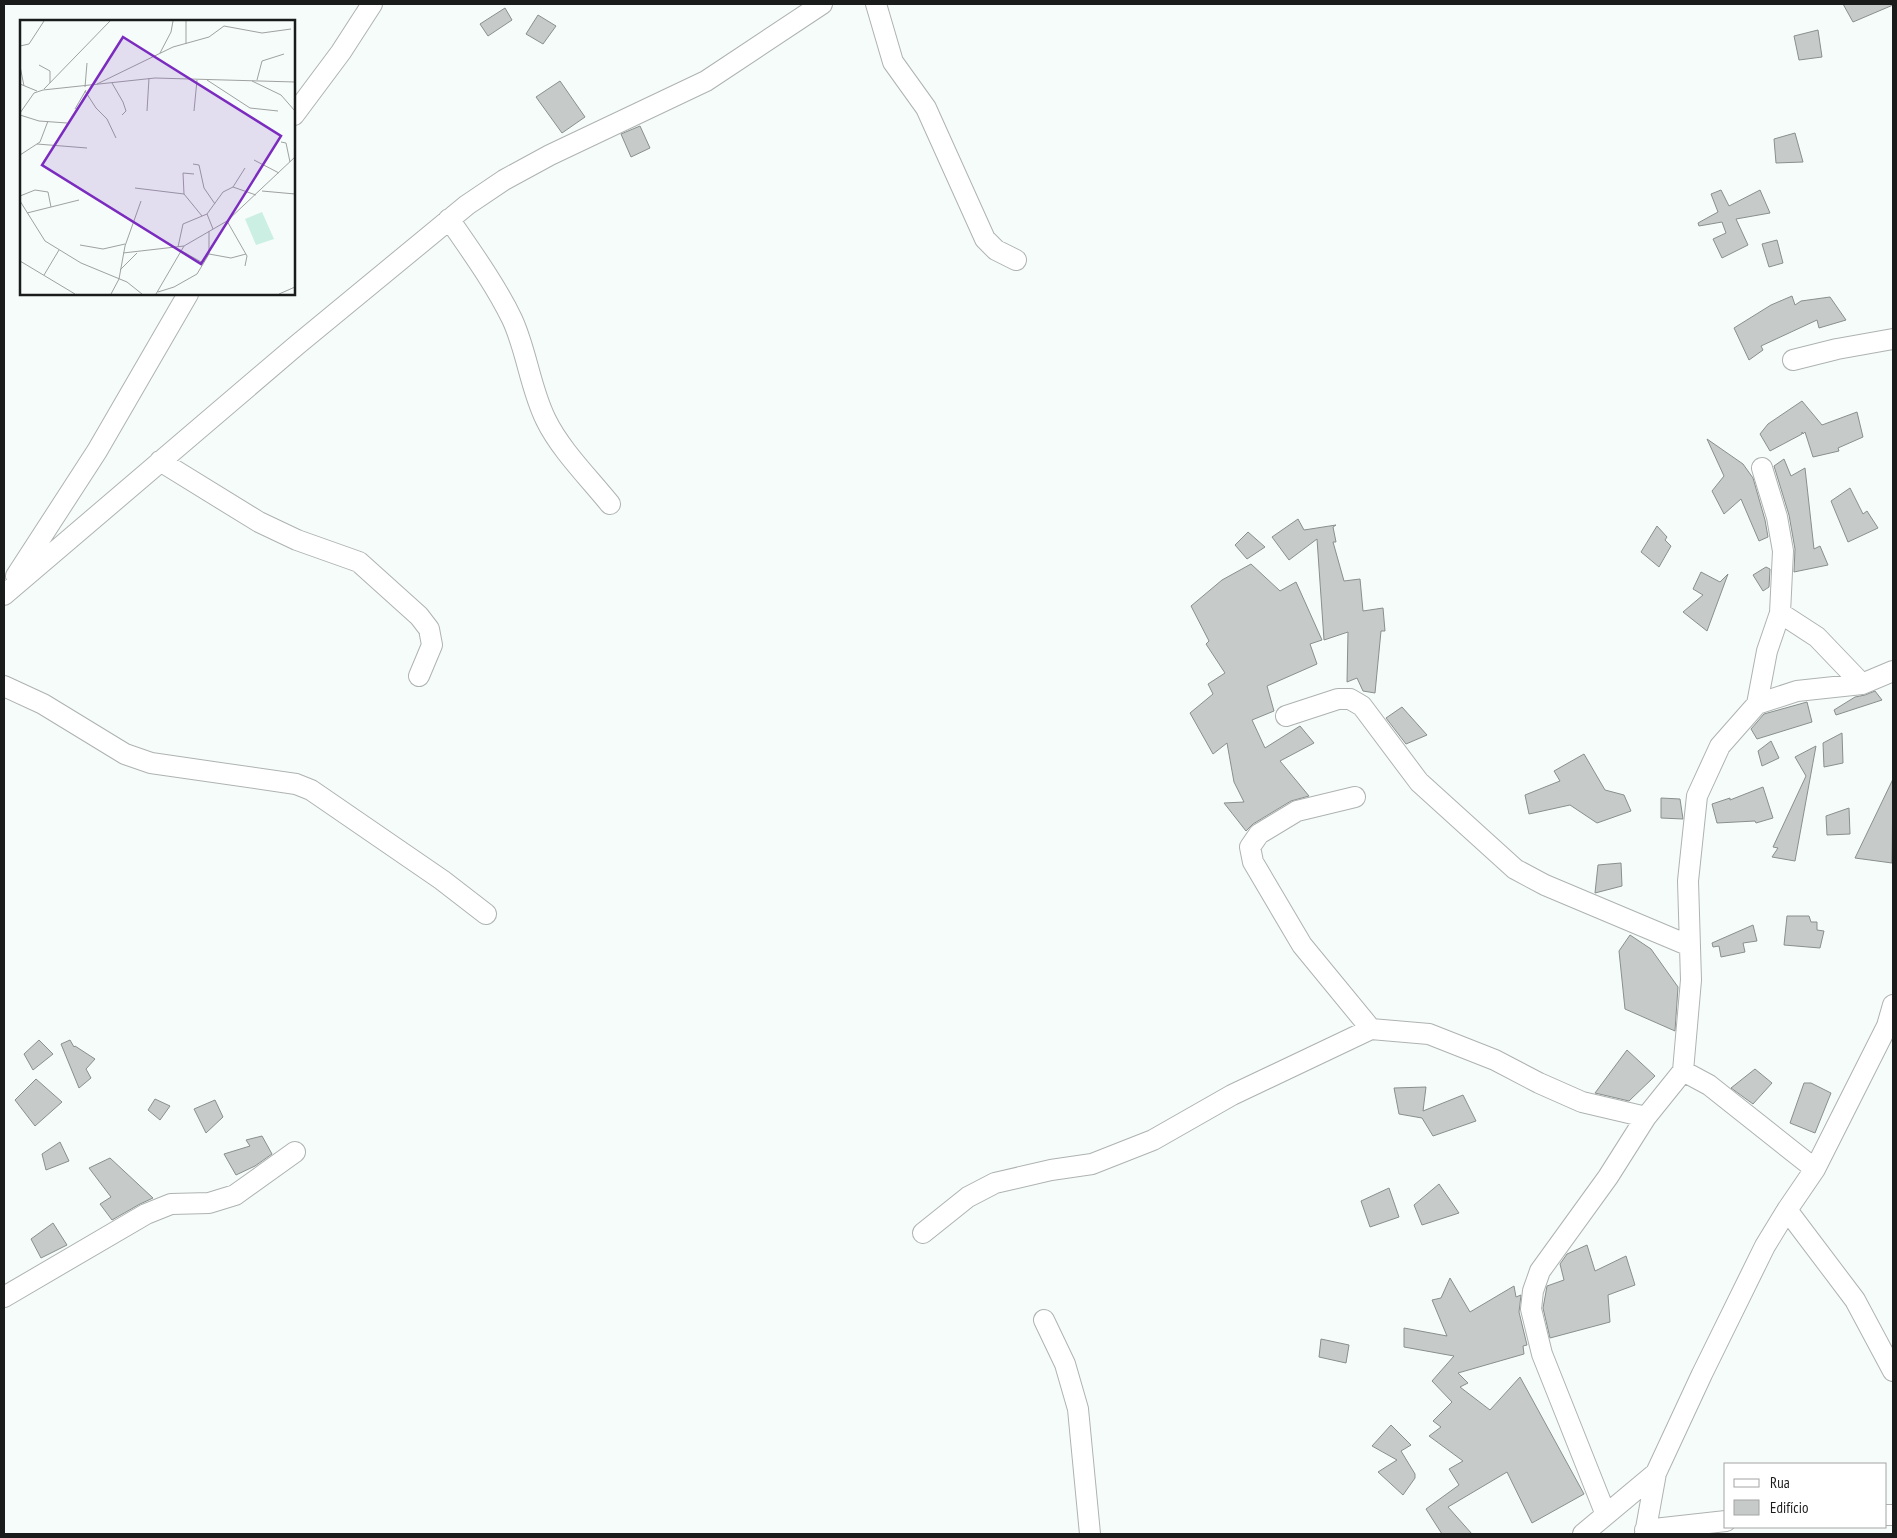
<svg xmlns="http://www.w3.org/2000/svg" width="1897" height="1538" font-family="'PT Sans Narrow',sans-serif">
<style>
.building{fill:#c6cbc9;stroke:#898f8d}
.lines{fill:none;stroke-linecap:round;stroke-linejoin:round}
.minor-casing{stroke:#aeb3b1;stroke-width:22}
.minor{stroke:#fff;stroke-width:20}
.inset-road{fill:none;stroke:#9ea2a1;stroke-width:1}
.view{fill:#7b2cbf;fill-opacity:0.15;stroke:#7b2cbf;stroke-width:2.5}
.inset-edge{fill:none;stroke:#1a1c1c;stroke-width:2.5}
</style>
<rect width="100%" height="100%" fill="#f6fcfa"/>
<path class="building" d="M1843,4H1893V5L1853,22Z
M505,8L512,20L488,36L480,24Z
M538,15L556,26L543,44L526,34Z
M1818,30L1822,57L1799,60L1794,36Z
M560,81L585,117L562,133L536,97Z
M640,126L650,148L631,157L621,134Z
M1795,133L1803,162L1776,163L1774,139Z
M1721,190L1729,206L1760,190L1770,213L1736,219L1748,245L1722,258L1713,239L1726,233L1722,222L1699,226L1698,223L1718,212L1711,194Z
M1777,240L1783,263L1769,267L1762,244Z
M1792,296L1795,305L1801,301L1830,297L1846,320L1819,328L1817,320L1761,346L1763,350L1749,360L1734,328L1771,305Z
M1802,401L1822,425L1857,412L1863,437L1838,448L1839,451L1813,457L1805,432L1803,434L1802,432V434L1770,451L1760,434L1768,424Z
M1707,439L1743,464L1753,478L1765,520L1768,537L1759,541L1741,499L1724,514L1712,491L1724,476Z
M1784,459L1791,476L1805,468L1814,549L1820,546L1828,565L1794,572L1795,549L1789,515L1774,466Z
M1850,488L1863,514L1867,511L1878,528L1848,542L1831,501Z
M1298,519L1304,530L1336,525L1333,527L1336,542H1333L1344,581L1360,579L1363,611L1383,608L1385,631H1381L1375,693L1363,691L1357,678L1347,682L1348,632L1324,640L1317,539L1289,560L1272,537Z
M1657,526L1667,537L1665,540L1671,546L1659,567L1641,552Z
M1248,532L1265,547L1247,559L1235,545Z
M1251,564L1280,591L1296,582L1322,640L1310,644L1317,664L1267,686L1274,711L1252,720L1265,748L1300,726L1314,743L1280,761L1309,796L1291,801L1253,824L1246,831L1224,803L1244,802L1234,782L1227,743L1213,754L1190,713L1213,694L1208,684L1225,673L1206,644L1209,641L1191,606L1222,580Z
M1766,567L1770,569L1769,587L1763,591L1753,575Z
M1701,572L1720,582L1728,574L1707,631L1683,612L1703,595L1693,589Z
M1875,691L1882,700L1836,715L1834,710L1855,697L1865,695Z
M1807,702L1812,722L1757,739L1751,729L1764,714Z
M1402,707L1427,735L1406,744L1386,718Z
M1842,733L1843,763L1824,767L1823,743Z
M1771,741L1779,758L1762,766L1758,751Z
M1816,746L1795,861L1772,857L1778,848L1773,847L1806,776L1795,757Z
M1584,754L1605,790L1624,795L1631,811L1597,823L1570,805L1529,814L1525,795L1560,781L1554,771Z
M1893,779L1892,863L1855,858Z
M1763,787L1773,818L1756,823L1755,821L1717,823L1712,804L1730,798V800Z
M1661,798L1680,799L1683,819L1661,818Z
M1849,808L1850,834L1827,835L1826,816Z
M1621,863L1622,886L1595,893L1598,865Z
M1787,916H1809L1811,922H1817V930L1824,931L1820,948L1784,945Z
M1753,925L1757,941L1743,943L1745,952L1721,957L1719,946L1713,947L1712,943Z
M1630,935L1651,949L1678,987L1675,1031L1625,1009L1619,951Z
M39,1040L53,1054L33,1070L24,1054Z
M70,1040L74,1047L75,1046L95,1059L86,1069L91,1078L79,1088L61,1044Z
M1627,1050L1655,1076L1629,1101L1595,1093Z
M1755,1069L1772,1083L1753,1104L1731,1088Z
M36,1079L62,1102L35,1126L15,1100Z
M1804,1083H1811L1831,1093L1815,1133L1790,1123Z
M1426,1087L1423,1111L1463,1095L1476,1121L1433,1136L1422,1118L1399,1114L1394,1088Z
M155,1099L170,1106L160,1120L148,1110Z
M215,1100L223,1117L206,1133L194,1109Z
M262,1136L272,1154L255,1166L236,1175L224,1154L250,1146L246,1140Z
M60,1142L69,1161L46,1170L42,1154Z
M110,1158L153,1198L140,1204L112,1220L100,1204L111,1197L89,1168Z
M1439,1184L1459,1213L1422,1225L1414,1205Z
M1389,1188L1399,1217L1370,1227L1361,1201Z
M53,1223L67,1245L41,1258L31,1239Z
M1587,1245L1595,1271L1626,1256L1635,1285L1608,1295L1610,1322L1550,1338L1543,1308L1547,1286L1564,1280L1560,1264L1567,1254Z
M1450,1278L1470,1312L1514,1286L1516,1297L1521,1295L1519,1312L1527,1345L1523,1346L1524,1354L1458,1373L1468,1383L1460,1387L1490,1410L1520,1377L1584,1494L1532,1523L1507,1472L1448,1507L1472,1534H1442L1426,1509L1459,1485L1449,1469L1463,1461L1429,1436L1441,1427L1433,1421L1452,1402L1432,1381L1454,1356L1404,1347V1328L1447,1336L1432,1300L1441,1298Z
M1321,1339L1349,1345L1346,1363L1319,1357Z
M1391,1425L1411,1445L1401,1451L1415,1474V1478L1403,1495L1378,1472L1397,1460L1372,1446Z"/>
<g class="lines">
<defs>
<path id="minor" d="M876,4L893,62L926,108L985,239L996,250L1016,260
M294,115L341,52L372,4
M449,219C471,251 495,284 512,319C527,351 530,388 546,420C560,449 589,478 610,504
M1793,360L1837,349L1893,339
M160,461L259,522L297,540L359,562L419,616L429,629L432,645L419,676
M16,576L97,451L188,294
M4,595L297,345L467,205L504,180L550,155L706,81L822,4
M1780,613L1817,637L1862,684
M4,686L43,704L125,754L151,763L296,784L311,790L442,880L486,914
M1757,704L1767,651L1780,613L1783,551L1777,517L1762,468
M1286,716L1338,699H1350L1362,706L1419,782L1515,869L1545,885L1690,946
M1355,797L1297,811L1259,834L1250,847L1253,862L1302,945L1371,1029
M1815,1169L1709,1085L1683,1071L1691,980L1688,881L1697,796L1720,746L1757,704L1797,691L1862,684L1893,671
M1787,1210L1855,1300L1893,1371
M923,1233L968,1197L995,1183L1051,1170L1092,1164L1153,1140L1232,1095L1371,1029L1429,1034L1495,1060L1539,1083L1582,1102L1646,1117
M4,1297L146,1214L171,1204L209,1203L235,1195L295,1152
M1044,1320L1065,1364L1078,1409L1090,1534
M1606,1515L1542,1354L1531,1309L1533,1291L1540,1271L1608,1177L1646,1117L1683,1071
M1886,1515H1893
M1645,1530L1726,1521
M1583,1534L1656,1473
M1645,1534L1656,1473L1702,1374L1765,1246L1787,1210L1815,1169L1887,1026L1893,1005"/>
</defs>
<use href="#minor" class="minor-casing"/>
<use href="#minor" class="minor"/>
</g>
<g transform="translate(20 20)">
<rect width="275" height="275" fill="#f6fcfa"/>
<path d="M242,192L254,219L236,225L225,199Z" fill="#cbefe3"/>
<path class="inset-road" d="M166,1V24M0,26L9,24L24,1M140,33L151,12L153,1M19,45L30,51V63M0,46L4,66M187,60L230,88L258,91M237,60L242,41L264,34M232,61L261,75L275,91M92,63L103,82L106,91L102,95M0,64L17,71M77,64L153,27L189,17L204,6L242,13L271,9M65,67L67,43M24,69L90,1M65,71L76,88L87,99L96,118M55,89L66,70M127,91L129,58M174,91L177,60M0,93L14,73L23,70L135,58L275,62M0,95L19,101L47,103M261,122L266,123L270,142M17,124L67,128M0,135L20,122L28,101M234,140L259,153M173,144L179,145L184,168L195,184M213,167L225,148M115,168L164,174L182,196M242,171L275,174M164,174L163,153L174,154M0,176L15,170L28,172L31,187M0,181L25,221L61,243L107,262L122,274M7,193L59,180M207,201L227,236L225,246M193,209L187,194L203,172L213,167L236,175M60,225L83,229L105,224M158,227L163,204L187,194M160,230L183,243M103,233L164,226M189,234L211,238L226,234M0,241L55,274M100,250L117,233M24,255L39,230M138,272L154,267L177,254L189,234V211M91,274L99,259L105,226L121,181M136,274L164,226L207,201L275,137M259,274L275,267"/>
<path class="view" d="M103,17L261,116L181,244L22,145Z"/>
<rect width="275" height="275" class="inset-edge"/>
</g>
<rect width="1897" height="1538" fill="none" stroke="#1a1c1c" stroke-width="10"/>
<rect x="1724" y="1463" width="162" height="65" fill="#ffffff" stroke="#a3a4a4"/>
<rect x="1734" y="1479" width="25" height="8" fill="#ffffff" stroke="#a3a4a4"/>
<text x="1770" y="1488" font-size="15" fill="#1a1c1c">Rua</text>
<rect x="1734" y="1500" width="25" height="15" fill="#c6cbc9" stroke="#a3a4a4"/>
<text x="1770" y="1513" font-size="15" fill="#1a1c1c">Edifício</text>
</svg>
